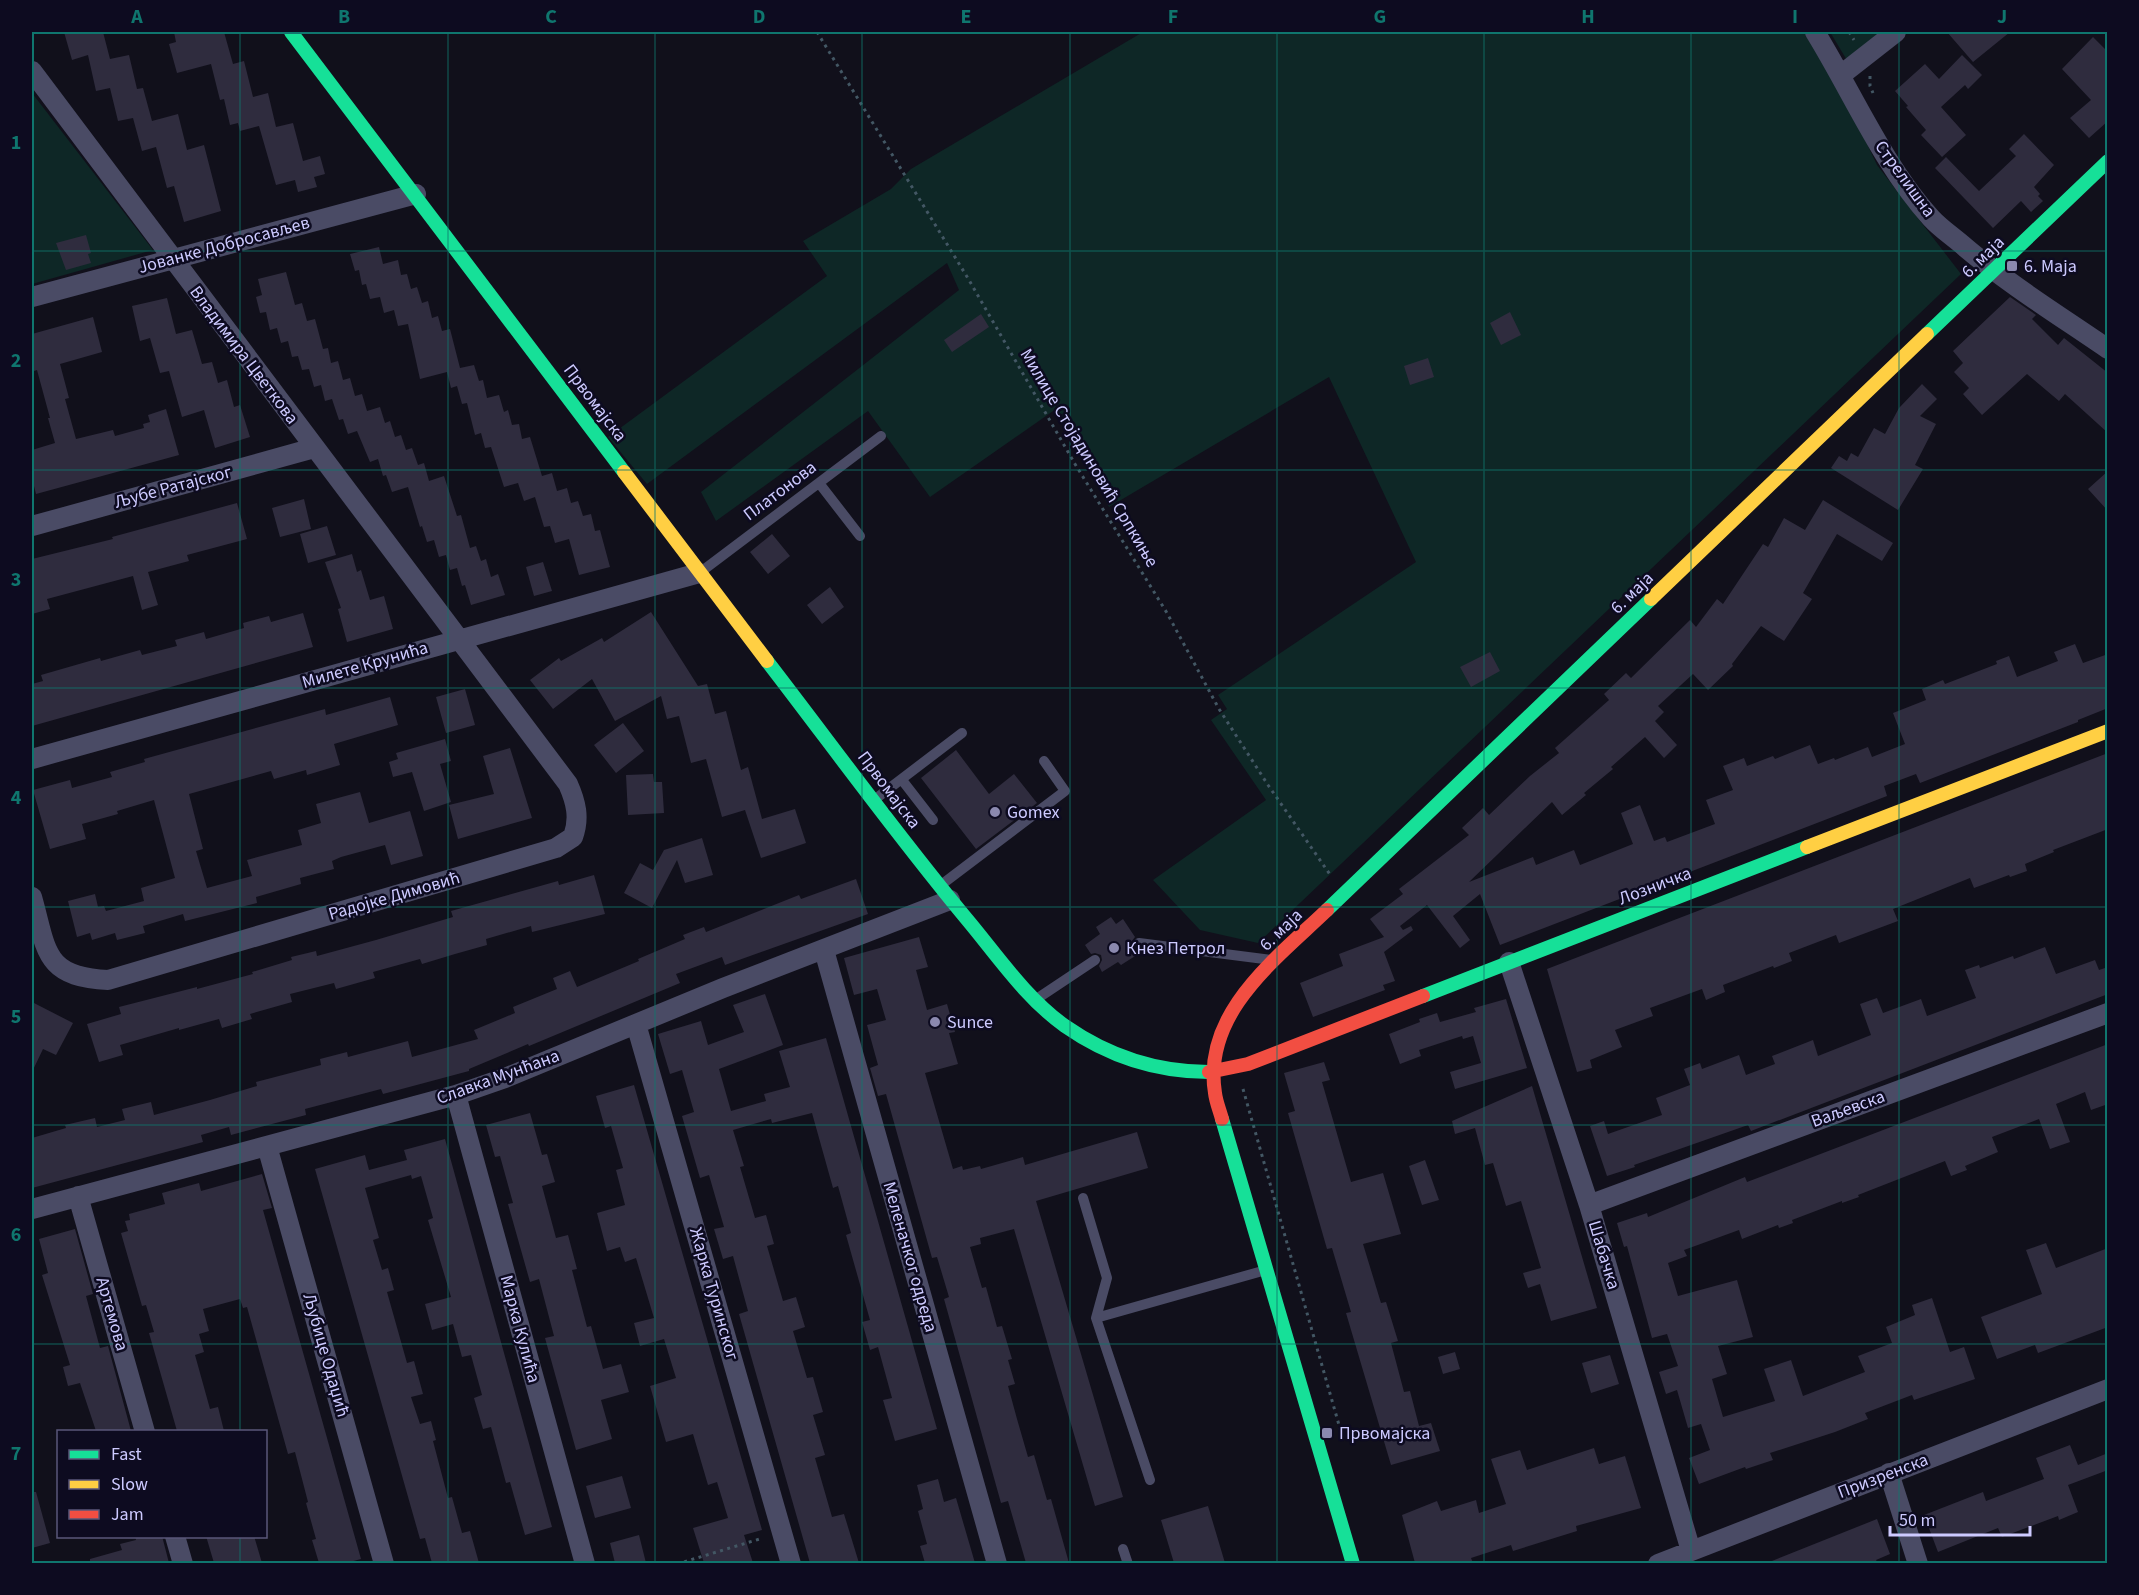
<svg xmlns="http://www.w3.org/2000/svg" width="2139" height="1595" font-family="'Source Sans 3',sans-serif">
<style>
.green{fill:#0e2726}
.building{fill:#2f2c3e}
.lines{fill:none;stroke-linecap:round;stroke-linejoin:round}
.path{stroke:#435764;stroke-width:3;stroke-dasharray:3 4.5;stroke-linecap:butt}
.lane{stroke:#4a4b65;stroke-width:10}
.street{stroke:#4a4b65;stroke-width:20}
.fast{stroke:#16e098;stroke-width:14}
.slow{stroke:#ffcf43;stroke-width:14}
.jam{stroke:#f24e42;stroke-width:14}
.grid{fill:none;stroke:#0f766e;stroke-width:1.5;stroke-opacity:0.55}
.poi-dot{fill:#8b89af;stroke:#0d0b20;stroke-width:2}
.labels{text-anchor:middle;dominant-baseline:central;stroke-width:5;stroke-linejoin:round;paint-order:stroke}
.street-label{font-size:18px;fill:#cdcaff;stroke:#0d0b20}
.poi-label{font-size:18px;fill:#cdcaff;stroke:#0d0b20;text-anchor:start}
.neatline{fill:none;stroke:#0f766e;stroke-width:2}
.grid-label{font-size:20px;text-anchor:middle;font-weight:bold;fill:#0f766e}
</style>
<rect width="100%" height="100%" fill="#11101b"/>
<path class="green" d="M1143,32H1804L1843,93L1877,165L1961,274L1258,943L1200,930L1153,880L1266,800L1211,720L1227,709L1218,695L1416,562L1329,377L1109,507L1056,409L930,497L868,411L716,521L701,492L959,290L947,263L647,484L608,437L827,276L803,241L891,189L911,169Z
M1830,32H1883L1848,62Z
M32,93L153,250L32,284Z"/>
<path class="building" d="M64,32H103L110,59L129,55L137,89L143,88L152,121L178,114L187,150L204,145L221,211L184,222L174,186L167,188L156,147L142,151L133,118L118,121L110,88L96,91L88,55L72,60Z
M174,32H224L233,64L244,61L253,97L268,93L276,127L293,123L303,161L320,156L325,174L314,177L317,187L298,192L295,180L276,185L259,126L240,131L238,123L230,125L224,99L220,100L211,64L177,73L169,44L176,42Z
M1947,32H2010L1973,62Z
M2093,37L2108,52V121L2089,138L2070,118L2091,100L2062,69Z
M1962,55L1982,75L1968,89L1965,85L1941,107L1966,135L1942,157L1921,135L1926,130L1906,107L1908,106L1895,91L1925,64L1939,79Z
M2024,134L2054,165L2034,187L2040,194L2038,196L2043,201L2031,212L2021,201L1993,228L1935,168L1946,157L1979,191L2016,156L2009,149Z
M86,235L91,253L88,254L91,263L66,270L56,243Z
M379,247L383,264L398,260L401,275L407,274L411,289L417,287L422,303L428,301L432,318L438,316L442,331L450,329L460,368L474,365L479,381L483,380L487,398L499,395L504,412L508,410L512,425L519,424L522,439L530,437L542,476L552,473L557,491L567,488L571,503L578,501L583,516L591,514L595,531L600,530L610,567L579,575L569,539L555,543L550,526L544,527L535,497L524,501L518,483L504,487L491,447L485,448L481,433L475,435L467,403L462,404L457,386L451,388L447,372L420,379L408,324L398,326L394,310L384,313L380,297L370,299L366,284L362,285L359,270L355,271L350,254Z
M286,272L295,305L302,303L307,321L315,319L323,349L328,348L331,363L338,361L343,380L350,378L355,396L362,394L367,411L380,407L385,423L390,421L395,437L401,435L406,450L412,448L418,465L424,463L429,481L444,476L457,516L461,515L470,548L476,546L481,561L486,559L491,577L498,574L505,595L471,605L465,585L462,586L457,568L450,570L446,555L439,557L434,540L427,542L422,526L420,527L408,487L392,492L386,475L383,476L378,459L370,462L357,431L348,434L343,419L339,420L332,399L325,401L321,385L314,387L309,369L302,370L298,356L292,357L288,341L281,343L277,328L270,330L266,312L260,313L256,297L262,295L258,279Z
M2010,297L2036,315L2032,319L2058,345L2064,338L2108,373V433L2065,394L2059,401L2027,374L1982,415L1963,394L1969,388L1954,372L1963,363L1953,351Z
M167,298L176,334L192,330L202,364L212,362L218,383L227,380L234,407L240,405L250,437L215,448L204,410L182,417L169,371L160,373L150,338L140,341L132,306Z
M1510,312L1521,335L1501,345L1490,323Z
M981,314L989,327L952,352L944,340Z
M93,317L102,352L60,364L69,398L65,399L76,439L113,430L115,436L144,428L143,424L150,422L148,415L166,409L179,455L36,494L32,478V450L55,443L48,418H50L37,370L34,371L32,361V334Z
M1428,358L1434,377L1410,385L1404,366Z
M1922,384L1937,399L1920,416L1936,424L1915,465L1923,469L1898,510L1831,468L1839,456L1847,461L1851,453L1858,457L1874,428L1885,434L1899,408Z
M2108,471V511L2088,489Z
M304,499L311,529L280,537L272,508Z
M1823,500L1893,543L1882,561L1837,534L1803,593L1812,599L1784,641L1761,626L1732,664L1733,666L1708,690L1693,674L1658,706L1664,712L1655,721L1677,745L1664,758L1645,737L1611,767L1613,769L1584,793L1586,795L1562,815L1552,802L1469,882L1533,857L1536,865L1574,850L1580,865L1633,844L1621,813L1640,805L1654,841L1665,837L1667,842L1715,824L1706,800L1733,790L1723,766L1744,758L1747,766L1773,756L1775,759L1810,745L1818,764L1834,758L1835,760L1868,747L1872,757L1905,744L1893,713L1926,700L1922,689L1943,680L1945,684L1997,664L1996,661L2009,656L2017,677L2058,661L2054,652L2075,644L2083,663L2108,654V708L2078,720V722L1920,783L1916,774L1884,786L1887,796L1500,945L1480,894L1453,916L1470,940L1460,948L1427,905L1400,926L1403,930L1411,926L1413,930L1384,952L1395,981L1383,985L1385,990L1313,1017L1300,983L1343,966L1339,954L1384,937L1370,919L1403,894L1399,889L1469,835L1462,828L1483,808L1489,815L1530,776L1559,753L1555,748L1609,700L1604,694L1626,673L1631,678L1690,620L1696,627L1717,599L1723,604L1763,544L1768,547L1784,518L1805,530Z
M237,503L247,539L187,555L189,561L148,572L158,605L142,610L133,576L47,599L50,609L32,614V559L113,539L112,537Z
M327,526L336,555L308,563L300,534Z
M772,534L790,556L768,574L750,552Z
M352,554L357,572L361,570L370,600L384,596L393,629L347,642L338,609L341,608L325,562Z
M543,562L552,591L534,596L526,567Z
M830,587L844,607L822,624L807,605Z
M651,612L698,686L707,684L715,714L726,711L741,770L748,767L762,819L795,809L806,843L761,858L745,810L722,817L706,759L691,763L679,716L667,719L661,696L615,721L592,679L553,709L530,680L559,658L561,661L602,638L604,642Z
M303,613L313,647L32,726V684L43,681L41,675L100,658L101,661L140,650L142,655L177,646L175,640L204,632L206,639L244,628L243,623L269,616L271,622Z
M1490,652L1500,671L1471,687L1460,667Z
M465,689L475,725L446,733L436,697Z
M390,697L398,725L334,744L340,765L307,775L306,770L274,779L271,771L189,794L203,849L196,851L207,888L252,876L247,860L302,845L298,830L321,823L316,804L360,792L369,823L410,811L423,856L391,865L385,845L341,857L332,861L334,869L300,878L301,884L256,897L257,903L185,921L183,914L143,926L145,933L117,940L115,933L92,940L90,933L77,937L68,901L95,894L98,907L104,906L106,911L144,901L141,888L175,878L154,800L117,811L118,814L82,824L86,839L50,849L33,790L70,780L72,788L112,777L110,772L145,762L144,759L325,709L326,715Z
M623,723L644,751L616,773L594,745Z
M445,739L451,761L440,764L451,802L424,811L412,772L393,777L389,762L398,759L396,753Z
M510,748L532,818L458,839L449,805L494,794L483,756Z
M956,750L989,794L1014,774L1037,803L976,849L921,778Z
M2108,753V829L2053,850L2054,852L2025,864L2027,871L2010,877L2009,875L1974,888L1970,878L1893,909L1898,921L1839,943L1836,935L1789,953L1792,961L1774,968L1773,966L1723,985L1725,992L1706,1000L1702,989L1650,1008L1653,1016L1615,1030L1622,1047L1590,1060L1592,1068L1577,1072L1547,969Z
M653,774L654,782H662L664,813L628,815L626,775Z
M702,838L713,875L685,883L677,860L652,908L624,893L640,863L653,870L664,850Z
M594,875L605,914L532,932L531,926L486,939L487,945L455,954L422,964L420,959L373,972L375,978L336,989L334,983L290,994L292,1002L250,1014L252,1019L222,1028L219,1019L179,1030V1028L120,1045L123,1055L99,1062L87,1024L121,1014L119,1007L197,987V989L253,974L252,972L292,960L291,957L316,951L317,956L376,940L453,917L451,911L558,881L559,885Z
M856,879L868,914L725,965L722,957L676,974L680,983L529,1046L528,1044L469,1069V1071L383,1094L381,1089L305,1109L306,1115L231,1135L229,1127L201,1135L203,1142L32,1188V1138L66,1128L65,1125L95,1118L97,1127L125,1120L122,1109L151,1102L154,1115L210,1100L257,1086L256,1082L321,1065L320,1059L347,1052L348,1057L408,1041L412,1057L478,1039L474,1030L515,1013L513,1007L557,989L553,978L570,971L577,987L639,961L638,959L685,939L683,935L704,927L706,932L799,895L801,899Z
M1111,917L1116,924L1123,919L1135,937L1132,941V946L1135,949L1143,951L1121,965L1118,962L1102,972L1099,966L1102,960L1101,955L1095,953L1091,954L1085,945L1100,934L1096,927Z
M919,937L928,967L916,970L927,1010L947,1004L955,1032L949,1033L958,1064L925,1073L953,1169L962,1166L963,1170L980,1166L981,1169L1023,1157L1025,1165L1137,1132L1148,1168L1036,1201L1123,1497L1095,1506L1014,1229L980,1238L981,1244L970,1247L982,1288L986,1287L997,1327L1002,1326L1012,1359L1008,1360L1015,1384L1008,1386L1017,1419L1028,1457L1034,1455L1047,1500L1051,1499L1069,1563H1026L1008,1501L1001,1503L944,1299L949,1297L937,1257L932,1258L886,1094L878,1096L870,1068L878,1065L867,1025L886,1020L877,989L854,995L844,958Z
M2045,947L2056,974L2095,960L2099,970L2108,967V994L1751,1131L1748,1125L1634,1165L1635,1167L1607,1176L1590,1126L1604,1121L1608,1134L1662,1115L1656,1098L1690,1085L1684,1069L1700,1063L1702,1069L1739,1055L1746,1075L1775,1064L1772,1056L1813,1040L1818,1056L1871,1035L1860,1004L1877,998L1883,1013L1921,999L1927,1016L1976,998L1965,970L1979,965L1980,968L2013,956L2014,959Z
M765,994L783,1045L719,1069L731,1111L766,1101L764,1094L790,1087L779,1051L826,1038L937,1429L895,1441L883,1400L892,1398L878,1347L870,1350L862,1322L870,1320L846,1235L851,1233L838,1186L833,1188L812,1113L772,1123L771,1119L733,1130L744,1166L740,1167L755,1218L766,1215L774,1244L767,1246L783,1301L796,1297L805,1327L793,1331L807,1378L813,1377L823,1412L813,1415L825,1455L815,1458L832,1517L844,1514L859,1563H810L739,1314L748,1311L733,1256L723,1259L714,1229L724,1227L709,1175L700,1178L682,1116L694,1112L682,1070L670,1074L658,1034L701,1021L708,1045L744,1032L733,1005Z
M1506,999L1527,1068L1455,1089L1450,1072L1481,1063L1473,1036L1463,1039L1462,1036L1419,1050L1421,1056L1400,1064L1389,1034L1420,1022L1419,1019L1437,1013L1440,1022L1476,1012L1474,1008Z
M32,1002L73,1023L56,1055L43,1049L32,1072Z
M2108,1044V1104L2091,1110L2085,1092L2056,1104L2070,1142L2050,1149L2039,1119L1992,1137L1998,1152L1965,1166L1967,1170L1951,1176L1945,1161L1858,1195L1859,1197L1842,1203V1201L1792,1220L1793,1223L1779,1228L1778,1225L1742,1239L1739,1230L1684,1250L1687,1256L1668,1263L1678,1296L1737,1280L1753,1337L1718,1346L1727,1374L1712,1379L1723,1417L1775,1401L1764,1369L1791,1360L1803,1396L1865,1372L1858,1356L1892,1343L1886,1327L1915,1315L1912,1305L1932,1298L1950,1352L1964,1347L1975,1379L1914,1400L1912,1395L1865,1413L1868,1419L1835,1432L1770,1453L1773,1460L1746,1469L1745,1467L1699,1484L1689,1458L1710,1450L1701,1424L1688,1428L1677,1390L1666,1394L1659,1372L1678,1366L1667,1334L1652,1338L1627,1246L1624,1247L1617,1223L1647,1213L1648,1217L1745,1177L1747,1182Z
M1324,1062L1330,1080L1322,1082L1351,1182L1383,1173L1401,1234L1363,1244L1381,1303L1386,1302L1398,1341L1391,1343L1404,1392L1410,1391L1419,1426L1431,1423L1440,1451L1391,1465L1346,1313L1351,1312L1332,1248L1327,1249L1288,1113L1295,1111L1284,1073Z
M634,1085L762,1530L744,1535L753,1563H704L693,1528L728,1518L717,1482L708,1485L693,1434L666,1442L650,1386L676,1378L664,1339L640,1346L634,1323L654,1318L636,1258L625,1262L620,1247L607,1251L597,1213L625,1205L616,1170L623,1168L611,1126L605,1128L596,1096Z
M1532,1086L1597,1308L1551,1321L1540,1284L1528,1288L1523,1273L1541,1268L1521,1201L1506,1206L1493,1163L1485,1165L1475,1128L1455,1134L1452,1121Z
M530,1113L542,1155L547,1154L555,1182L542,1186L556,1238L568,1235L577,1269L572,1270L587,1327L591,1326L603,1369L621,1364L629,1392L601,1400L612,1439L576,1450L545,1338L554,1336L539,1279L530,1282L508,1204L513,1203L500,1156L495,1157L486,1125Z
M445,1139L552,1527L525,1535L510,1482L506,1483L491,1427L483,1429L474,1398L482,1395L471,1355L462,1357L453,1324L432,1330L425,1304L451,1297L428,1220L433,1218L421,1176L412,1179L411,1175L365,1188L379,1238L373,1240L382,1270L388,1268L394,1290L387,1292L407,1363L414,1361L423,1394L411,1397L420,1424L431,1421L436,1440L433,1441L448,1498L452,1497L462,1533L470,1531L479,1563H432L425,1538L420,1539L315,1169L365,1155L369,1170L407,1160L404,1150Z
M1425,1160L1439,1200L1422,1205L1409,1166Z
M262,1174L272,1208L263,1210L361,1559L346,1563H319L312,1540L316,1539L306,1503L308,1502L295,1452L288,1454L247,1307L243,1308L240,1299L203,1309L209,1331L199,1334L204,1352L195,1355L210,1409L218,1407L224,1431H177L149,1333L154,1332L146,1305L142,1306L121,1233L128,1231L125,1221L130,1220L129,1214L165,1204L162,1193L199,1183L201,1191Z
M75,1229L93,1294L86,1296L100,1348L108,1346L131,1431H96L80,1383L68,1386L63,1367L70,1365L42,1275L48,1273L39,1239Z
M2046,1243L2056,1268L2108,1248V1327L2038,1353L2035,1345L1997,1359L1981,1317L2042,1294L2026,1250Z
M1455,1352L1460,1369L1443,1374L1438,1357Z
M1610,1355L1619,1384L1591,1393L1582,1363Z
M2070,1445L2078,1465L2108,1453V1470L2068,1485L2078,1512L2059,1520L2058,1516L2002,1537L1998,1528L1938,1552L1924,1515L1983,1492L1986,1501L2044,1479L2036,1458Z
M1594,1448L1599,1464L1625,1456L1641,1508L1576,1526L1577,1531L1513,1551L1511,1545L1471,1558L1473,1563H1415L1402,1515L1437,1501L1441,1511L1476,1500L1479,1513L1506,1504L1491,1459L1520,1450L1527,1470Z
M622,1476L631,1508L595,1518L586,1486Z
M938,1479L944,1502L956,1498L975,1563H925L920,1546L927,1544L918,1511L923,1509L917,1485Z
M32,1492H36L50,1543L32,1548Z
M1208,1506L1225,1563H1174L1161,1520Z
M1877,1519L1890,1554L1876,1560L1878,1563H1767Z
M639,1535L646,1563H615L610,1543Z
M135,1536H162L169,1563H90V1559L122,1550L120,1544L136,1540Z
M206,1536H254L262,1563H214Z"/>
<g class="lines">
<path class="path" d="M817,32L969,280L1075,464L1167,613L1219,709L1268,785L1331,876
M1849,32L1854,40
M1870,76V86L1873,93
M1243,1089L1341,1432
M677,1564L763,1538"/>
<path class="lane" d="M819,483L860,536
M702,571L881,436
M902,780L933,820
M874,800L962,733
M941,885L1065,791L1044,761
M1139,943L1272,960
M1035,1000L1095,960
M1083,1198L1107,1278L1096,1318L1150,1480
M1096,1318L1266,1270
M1123,1549L1128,1564"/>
<path class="street" d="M1815,32C1852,92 1883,165 1931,218C1941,229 1955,238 1966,248C2010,285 2060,316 2108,349
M32,71L568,784C576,802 580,818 573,837L556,848L108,980C43,977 47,950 32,897
M1841,75L1896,32
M32,297L416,194
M32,526L314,448
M32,759L699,573
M824,950L997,1564
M1509,962L1589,1205L1691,1551
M636,1024L791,1564
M456,1095L585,1564
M267,1146L384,1564
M78,1196L145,1432
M1589,1205L2108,1013
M32,1209L456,1095L505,1078L723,988L950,900
M1889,1473L1918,1564
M175,1536L183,1564
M1658,1564L2108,1389"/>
<path class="fast" d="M291,32L624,472
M1927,334L2108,161
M767,661C834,748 899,838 970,923C999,958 1027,999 1065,1026C1108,1056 1156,1072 1209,1072
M1327,910L1651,599
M1423,996L1807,847
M1222,1119L1353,1564"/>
<path class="slow" d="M624,472L767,661
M1651,599L1927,334
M1807,847L2108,731"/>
<path class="jam" d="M1209,1072L1248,1064L1423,996
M1222,1119C1220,1111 1216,1102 1215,1093C1202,1013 1276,959 1327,910"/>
</g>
<path class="grid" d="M240,32V1432M448,32V1564M655,32V1564M862,32V1564M1070,32V1564M1277,32V1564M1484,32V1564M1691,32V1564M1899,32V1564M32,251H2108M32,470H2108M32,688H2108M32,907H2108M32,1125H2108M32,1344H2108M240,1536V1564"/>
<g class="poi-dot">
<rect x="2006" y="260" width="12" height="12" rx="3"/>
<circle cx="995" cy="812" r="6"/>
<circle cx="1114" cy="948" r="6"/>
<circle cx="935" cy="1022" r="6"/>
<rect x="1321" y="1427" width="12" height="12" rx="3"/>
</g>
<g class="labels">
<g class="street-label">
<text transform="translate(1905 179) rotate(54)">Стрелишна</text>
<text transform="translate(224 245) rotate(-15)">Јованке Добросављев</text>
<text transform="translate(1983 257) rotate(-44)">6. маја</text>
<text transform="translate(244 355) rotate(53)">Владимира Цветкова</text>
<text transform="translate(595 403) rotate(53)">Првомајска</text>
<text transform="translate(1089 458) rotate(59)">Милице Стојадиновић Српкиње</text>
<text transform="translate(173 487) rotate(-15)">Љубе Ратајског</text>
<text transform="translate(780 491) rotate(-37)">Платонова</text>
<text transform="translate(1632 593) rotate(-44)">6. маја</text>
<text transform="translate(365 665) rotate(-16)">Милете Крунића</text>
<text transform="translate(889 790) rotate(53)">Првомајска</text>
<text transform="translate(1655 886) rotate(-21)">Лозничка</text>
<text transform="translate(394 896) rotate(-16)">Радојке Димовић</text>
<text transform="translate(1281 930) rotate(-44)">6. маја</text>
<text transform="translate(498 1077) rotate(-20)">Славка Мунћана</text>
<text transform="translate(1848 1109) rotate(-20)">Ваљевска</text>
<text transform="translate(1604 1255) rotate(73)">Шабачка</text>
<text transform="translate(910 1257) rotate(74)">Меленачког одреда</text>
<text transform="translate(714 1294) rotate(74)">Жарка Туринског</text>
<text transform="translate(112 1314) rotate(74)">Артемова</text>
<text transform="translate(520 1329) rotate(75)">Марка Кулића</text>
<text transform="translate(326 1355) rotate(74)">Љубице Одаџић</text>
<text transform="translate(1883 1476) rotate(-21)">Призренска</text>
</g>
<g class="poi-label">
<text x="2024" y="266">6. Маја</text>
<text x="1007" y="812">Gomex</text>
<text x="1126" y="948">Кнез Петрол</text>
<text x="947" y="1022">Sunce</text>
<text x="1339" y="1433">Првомајска</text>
</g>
</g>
<rect width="2139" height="1595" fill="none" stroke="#0d0b20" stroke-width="66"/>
<rect x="57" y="1430" width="210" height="108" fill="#0d0b20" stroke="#5a5779" stroke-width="1.5"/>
<rect x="69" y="1450" width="30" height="9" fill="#16e098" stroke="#5a5779" stroke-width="1.5"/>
<text x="111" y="1460" font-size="18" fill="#cdcaff">Fast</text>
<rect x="69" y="1480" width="30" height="9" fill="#ffcf43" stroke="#5a5779" stroke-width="1.5"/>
<text x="111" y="1490" font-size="18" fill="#cdcaff">Slow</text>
<rect x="69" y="1510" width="30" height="9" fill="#f24e42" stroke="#5a5779" stroke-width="1.5"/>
<text x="111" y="1520" font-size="18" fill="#cdcaff">Jam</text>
<path d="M1890 1526v9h140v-9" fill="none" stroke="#cdcaff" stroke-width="3"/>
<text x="1899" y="1526" font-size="18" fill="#cdcaff" stroke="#0d0b20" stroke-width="4.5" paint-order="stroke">50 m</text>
<rect x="33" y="33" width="2073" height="1529" class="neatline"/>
<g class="grid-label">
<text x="137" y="23">A</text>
<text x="344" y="23">B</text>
<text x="551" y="23">C</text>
<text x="759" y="23">D</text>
<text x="966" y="23">E</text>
<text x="1173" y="23">F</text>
<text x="1380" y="23">G</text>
<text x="1588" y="23">H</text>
<text x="1795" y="23">I</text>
<text x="2002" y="23">J</text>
<text x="16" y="149">1</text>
<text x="16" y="367">2</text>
<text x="16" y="586">3</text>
<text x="16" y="804">4</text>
<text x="16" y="1023">5</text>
<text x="16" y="1241">6</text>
<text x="16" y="1460">7</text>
</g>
</svg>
